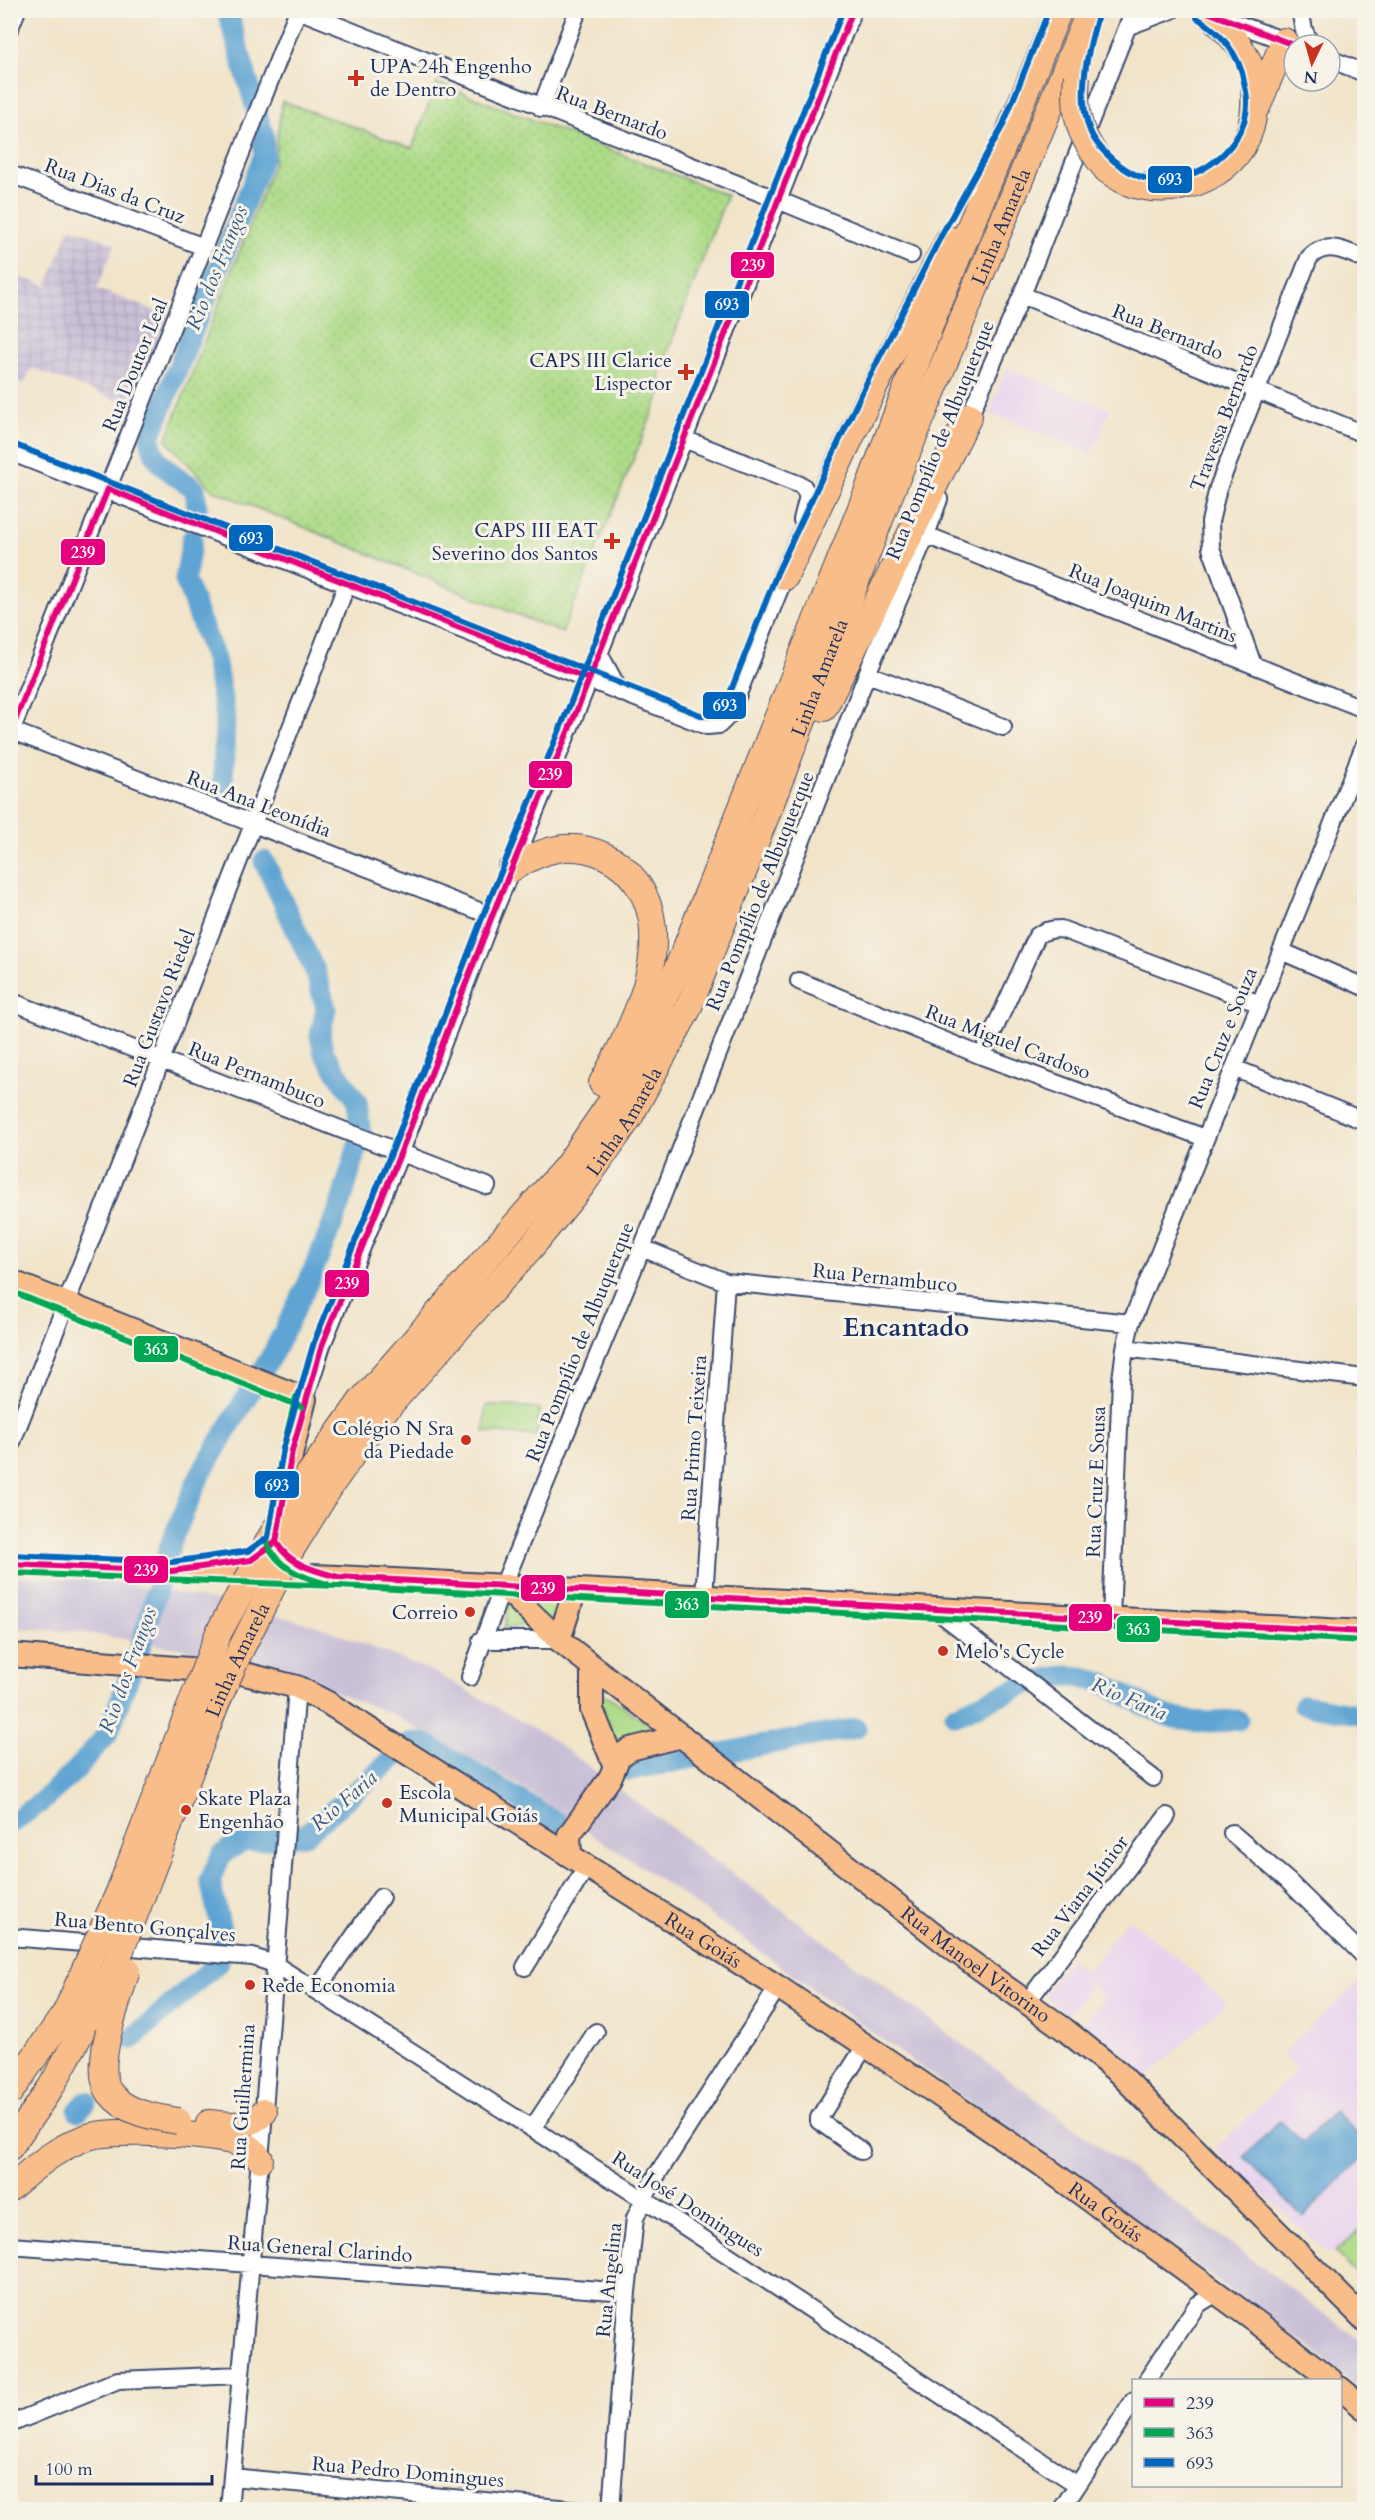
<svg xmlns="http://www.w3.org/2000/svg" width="1375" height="2520" font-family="Cardo,serif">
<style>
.built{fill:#e8d2ee}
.industrial{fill:url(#industrial-grid)}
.railway{fill:#c9bfd7}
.grass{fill:url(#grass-dots);stroke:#648573;stroke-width:1.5}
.green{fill:#addb88;stroke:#648573;stroke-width:1.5}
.water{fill:#5ea4d3;stroke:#3c6a98;stroke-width:1.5}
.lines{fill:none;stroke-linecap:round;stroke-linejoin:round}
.river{stroke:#5ea4d3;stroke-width:21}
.minor-casing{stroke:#3b4a6e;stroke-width:20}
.major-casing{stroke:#3b4a6e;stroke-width:26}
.highway-casing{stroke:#3b4a6e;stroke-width:28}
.minor{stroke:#fff;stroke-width:16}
.major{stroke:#f8bd89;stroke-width:22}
.highway{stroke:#f8bd89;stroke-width:26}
.highway-bridge-casing{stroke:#3b4a6e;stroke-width:28;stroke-linecap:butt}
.highway-bridge{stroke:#f8bd89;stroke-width:26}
.bus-1-casing{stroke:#f7f3e8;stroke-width:10}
.bus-2-casing{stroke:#f7f3e8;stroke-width:10}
.bus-3-casing{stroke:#f7f3e8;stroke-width:10}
.bus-1{stroke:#e5007d;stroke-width:6}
.bus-2{stroke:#00a651;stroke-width:6}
.bus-3{stroke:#0065bd;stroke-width:6}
.poi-dot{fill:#c8321e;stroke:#f7f3e8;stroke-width:2}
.labels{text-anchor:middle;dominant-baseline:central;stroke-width:6;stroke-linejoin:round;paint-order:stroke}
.poi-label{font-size:20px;fill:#1b2f5e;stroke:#f7f3e8;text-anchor:start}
.street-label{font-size:20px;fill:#1b2f5e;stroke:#f7f3e8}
.water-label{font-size:21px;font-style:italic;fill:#325887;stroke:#f7f3e8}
.district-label{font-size:26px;font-weight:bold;fill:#1b2f5e;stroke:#f7f3e8}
.line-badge{stroke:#f7f3e8;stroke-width:2}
.badge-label{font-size:16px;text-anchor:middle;font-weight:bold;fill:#fff}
</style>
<defs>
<pattern id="industrial-grid" width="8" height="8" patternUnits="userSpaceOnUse" patternTransform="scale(1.5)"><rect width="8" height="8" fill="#c9bfd7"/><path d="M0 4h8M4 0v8" fill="none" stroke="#aca4bb"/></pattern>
<pattern id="grass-dots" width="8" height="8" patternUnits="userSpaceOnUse" patternTransform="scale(1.5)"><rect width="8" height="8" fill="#addb88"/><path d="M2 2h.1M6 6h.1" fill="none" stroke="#94bc78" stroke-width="1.8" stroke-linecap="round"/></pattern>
</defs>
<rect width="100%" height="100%" fill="#f7f3e8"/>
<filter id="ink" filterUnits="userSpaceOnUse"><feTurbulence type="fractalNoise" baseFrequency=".0167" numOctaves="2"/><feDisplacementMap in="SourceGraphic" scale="12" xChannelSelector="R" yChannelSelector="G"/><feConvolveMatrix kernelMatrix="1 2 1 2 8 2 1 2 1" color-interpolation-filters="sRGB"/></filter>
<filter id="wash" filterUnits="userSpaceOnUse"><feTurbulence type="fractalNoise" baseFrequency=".008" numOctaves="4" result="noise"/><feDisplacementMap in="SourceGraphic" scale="24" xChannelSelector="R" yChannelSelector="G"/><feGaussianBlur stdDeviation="1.35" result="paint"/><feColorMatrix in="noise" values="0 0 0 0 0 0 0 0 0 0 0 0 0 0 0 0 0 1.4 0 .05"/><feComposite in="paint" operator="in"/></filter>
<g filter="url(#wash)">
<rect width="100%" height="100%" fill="#f1e4c9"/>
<path class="built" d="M1007,368L1110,409L1092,454L989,413Z
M1128,1919L1174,1955L1226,2002L1147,2078L1081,2026L1104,1999L1091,1984L1068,2015L1046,1997V1992L1070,1959L1087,1972Z
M1364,1977V2226L1335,2252L1329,2254L1215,2149L1297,2070L1281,2054Z"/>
<path class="industrial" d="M70,227L115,244L97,289L168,316L133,406L31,368L24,385L11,379L10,273L47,286Z"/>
<path class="railway" d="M10,1576L118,1582L223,1602L317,1626L434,1672L549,1737L1364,2343V2394L1317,2353L671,1887L519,1785L391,1714L277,1669L184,1649L82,1632L11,1628Z"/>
<path class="grass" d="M437,83L727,195L660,373L661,392L562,633L213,490L166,440L274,163L282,101L412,148Z"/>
<path class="green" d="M486,1405L539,1408L537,1436L484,1432Z
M563,1596L560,1617L504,1629L510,1600Z
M603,1696H608L644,1721L648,1726V1732L637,1738L616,1739L612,1735L600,1699Z
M1364,2226V2281L1335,2252Z"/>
<path class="water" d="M1335,2111L1364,2141V2156L1303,2217L1244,2157L1280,2121L1303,2142Z"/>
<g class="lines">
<path class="river" d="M197,508L195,489C173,473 153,466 150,437L264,155V136L227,10
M192,539L185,580L215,659L225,716L223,790
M1304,1705L1364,1715
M955,1715C990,1701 1029,1678 1067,1676C1103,1674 1133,1704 1165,1715C1187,1723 1215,1723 1238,1720
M630,1770L856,1728
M10,1824L40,1803L77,1769L108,1733L141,1645L170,1545L200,1475L273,1353L306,1287L339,1209L361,1135L357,1102L324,1053L320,1036L326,1008L315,971L264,861
M132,2039L219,1962L222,1934L210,1880L221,1856L229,1849L244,1842L305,1835L412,1742L424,1743L558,1823
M78,2111L87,2101"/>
</g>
</g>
<g filter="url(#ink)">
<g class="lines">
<defs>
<path id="minor" d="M298,10L778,200L911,255
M1300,10L1304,30L1311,45
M1216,16L1293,44
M1129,26L1172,10
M10,28L17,10
M1330,59L1364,73
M541,108L578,10
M10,174L204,247
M1022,295L1364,434
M966,424L1022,295L1134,10
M684,439L803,486L808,496L802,520
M10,452L707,726L719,725L730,714L788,568
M926,535L1364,709
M599,653L620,692
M1253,665L1211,548L1210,522L1218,488L1309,258C1325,240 1346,251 1364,259
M868,674L1003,727
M10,730L492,916
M10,734L298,10
M1281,951L1364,987
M799,981L982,1056L1205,1138
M10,1001L487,1186
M982,1056L1037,936C1044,930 1052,929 1061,929L1260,1004
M1234,1068L1364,1121
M642,1248L726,1282L1131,1323
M1125,1348L1364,1378
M305,1399L322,1345L400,1154L492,916L579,705L853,10
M10,1447L347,584
M704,1596L726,1282
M936,1610L1153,1778
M1111,1618L1121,1380L1125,1348L1131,1323L1364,746
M481,1640H559
M470,1677L503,1586L642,1248L869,669L926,535L939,499
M1232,1833L1287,1880L1364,1956
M10,1937L253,1957L274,1964L643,2199L1076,2484
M525,1967L587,1866
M316,1991L381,1897
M1027,2002L1167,1816
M532,2129L596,2032
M861,2151L819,2121V2118L865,2046
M10,2246L627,2292
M1147,2380L1197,2305L1215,2294
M10,2424L118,2380L241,2375
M232,2477L580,2510
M229,2510L262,2136L297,1687
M611,2510L627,2292L635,2218L653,2181L778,1987
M1061,2510L1134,2400"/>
<g id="major">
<path d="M10,1281L305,1399L292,1451L280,1518"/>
<path d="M10,1564L338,1577L1364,1632"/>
<path id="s1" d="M503,1586L559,1640L592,1666L957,1952L1064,2029L1119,2073L1364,2319"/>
<path d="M559,1640L575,1590"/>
<path id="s2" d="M10,1655L241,1673L297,1687L328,1703L778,1987L905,2072L1042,2165L1262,2326L1331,2380"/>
<path d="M592,1666V1710L614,1764"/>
<path d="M570,1855L569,1835L610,1778L619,1757L630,1749L682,1736"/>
<path d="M1340,2388L1364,2408"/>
</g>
<g id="highway">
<path d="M1258,105L1284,41"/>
<path d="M1107,170C1117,177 1127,184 1140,186C1193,198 1252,165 1254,107C1255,93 1255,79 1250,66C1242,44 1224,29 1208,13"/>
<path d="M785,577L873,390L949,239"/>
<path d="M824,708L969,416"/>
<path d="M511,869C543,849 570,840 605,856C618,862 628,871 636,882C679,941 632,1028 602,1083"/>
<path d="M567,1166L613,1099L650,1030L683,955L866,495L939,302L1059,10"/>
<path id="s3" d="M583,1184L629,1118L688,1009L768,811L884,509L1090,10"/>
<path d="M10,2092L66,2012"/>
<path d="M209,2123C231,2125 247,2129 264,2112"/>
<path d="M10,2147L51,2087L89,2018"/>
<path d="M10,2188C35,2167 60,2145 91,2136C116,2129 225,2134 247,2146C253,2149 256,2154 260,2159"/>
</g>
</defs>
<use href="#minor" class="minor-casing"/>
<use href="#major" class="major-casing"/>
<use href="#highway" class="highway-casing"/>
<use href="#minor" class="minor"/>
<use href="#major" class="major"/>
<use href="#highway" class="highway"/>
<defs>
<g id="highway-bridge">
<path d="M1077,76C1073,118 1080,138 1107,170"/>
<path d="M127,1970C119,1998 91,2069 110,2093C125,2113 154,2117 178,2121"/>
<path d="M66,2012L119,1892L219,1632L272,1535L307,1477L362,1400L567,1166"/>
<path id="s4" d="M89,2018L114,1968L216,1704L238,1655L291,1550L333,1482L379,1417L532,1246L583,1184"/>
</g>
</defs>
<use href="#highway-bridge" class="highway-bridge-casing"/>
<use href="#highway-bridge" class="highway-bridge"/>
<defs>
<path id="bus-1" d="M853,10L579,705L492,916L400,1154L322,1345L292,1451L276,1542C290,1565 313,1570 338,1577L1364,1632
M1202,10L1294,45
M10,733L108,489L589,679
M10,1564L172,1571L251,1560L276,1542"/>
<path id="bus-2" d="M10,1291L302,1407
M296,1397L283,1449L267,1543C277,1568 302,1577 327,1584
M10,1573L338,1586L1364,1641"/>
<path id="bus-3" d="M1099,12C1089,46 1077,90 1088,125C1092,140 1103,151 1114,161C1126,170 1139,179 1155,180C1198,184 1249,146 1247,100C1247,94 1245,87 1244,82C1240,55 1220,31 1197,18
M13,444L703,716H715L723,709L730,693L777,573L865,386L942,234L1003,125L1049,10
M10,1555L172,1562L248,1551L268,1537L283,1449L314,1342L392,1151L484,913L571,702L843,10"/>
</defs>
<use href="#bus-1" class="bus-1-casing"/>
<use href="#bus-2" class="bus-2-casing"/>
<use href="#bus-3" class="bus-3-casing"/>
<use href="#bus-1" class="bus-1"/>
<use href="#bus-2" class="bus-2"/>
<use href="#bus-3" class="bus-3"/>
</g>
</g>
<g class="poi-dot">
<path d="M353 69h6v6h6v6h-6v6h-6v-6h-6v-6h6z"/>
<path d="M683 363h6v6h6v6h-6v6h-6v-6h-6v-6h6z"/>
<path d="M609 532h6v6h6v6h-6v6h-6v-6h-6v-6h6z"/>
<circle cx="466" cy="1440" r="6"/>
<circle cx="470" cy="1612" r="6"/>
<circle cx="943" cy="1651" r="6"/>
<circle cx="387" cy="1803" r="6"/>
<circle cx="186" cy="1810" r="6"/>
<circle cx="250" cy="1985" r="6"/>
</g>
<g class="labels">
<g class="poi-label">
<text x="370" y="66">UPA 24h Engenho<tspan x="370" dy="23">de Dentro</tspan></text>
<text x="672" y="360" text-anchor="end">CAPS III Clarice<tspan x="672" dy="23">Lispector</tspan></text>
<text x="598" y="530" text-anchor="end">CAPS III EAT<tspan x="598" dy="23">Severino dos Santos</tspan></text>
<text x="454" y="1428" text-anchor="end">Colégio N Sra<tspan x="454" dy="23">da Piedade</tspan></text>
<text x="458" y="1612" text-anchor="end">Correio</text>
<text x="955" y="1651">Melo's Cycle</text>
<text x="399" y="1792">Escola<tspan x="399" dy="23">Municipal Goiás</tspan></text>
<text x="198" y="1798">Skate Plaza<tspan x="198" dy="23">Engenhão</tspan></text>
<text x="262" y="1985">Rede Economia</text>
</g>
<g class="street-label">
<text transform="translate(612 113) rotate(21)">Rua Bernardo</text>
<text transform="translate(115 191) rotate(21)">Rua Dias da Cruz</text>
<text stroke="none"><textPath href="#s3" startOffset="1047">Linha Amarela</textPath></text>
<text transform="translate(1168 332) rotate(22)">Rua Bernardo</text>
<text transform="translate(135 365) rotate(-68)">Rua Doutor Leal</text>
<text transform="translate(1224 418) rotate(-69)">Travessa Bernardo</text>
<text transform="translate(940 440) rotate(-68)">Rua Pompílio de Albuquerque</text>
<text transform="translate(1153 603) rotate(22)">Rua Joaquim Martins</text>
<text stroke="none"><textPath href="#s3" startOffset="561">Linha Amarela</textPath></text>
<text transform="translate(259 804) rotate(21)">Rua Ana Leonídia</text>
<text transform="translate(760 891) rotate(-68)">Rua Pompílio de Albuquerque</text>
<text transform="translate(159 1008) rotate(-69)">Rua Gustavo Riedel</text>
<text transform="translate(1223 1038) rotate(-68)">Rua Cruz e Souza</text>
<text transform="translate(1008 1042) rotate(21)">Rua Miguel Cardoso</text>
<text transform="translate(257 1075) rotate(22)">Rua Pernambuco</text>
<text stroke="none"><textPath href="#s3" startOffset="75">Linha Amarela</textPath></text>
<text transform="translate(885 1278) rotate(6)">Rua Pernambuco</text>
<text transform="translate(580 1342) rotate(-68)">Rua Pompílio de Albuquerque</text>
<text transform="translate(694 1438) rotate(-86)">Rua Primo Teixeira</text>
<text transform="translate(1096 1482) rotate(-88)">Rua Cruz E Sousa</text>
<text stroke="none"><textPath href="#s4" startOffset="388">Linha Amarela</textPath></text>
<text transform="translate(1080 1896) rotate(-53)">Rua Viana Júnior</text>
<text transform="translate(145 1927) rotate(5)">Rua Bento Gonçalves</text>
<text stroke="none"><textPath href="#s2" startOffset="768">Rua Goiás</textPath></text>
<text stroke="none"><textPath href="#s1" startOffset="606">Rua Manoel Vitorino</textPath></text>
<text transform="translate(243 2097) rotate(-86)">Rua Guilhermina</text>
<text transform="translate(688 2204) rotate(33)">Rua José Domingues</text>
<text stroke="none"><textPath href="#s2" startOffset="1254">Rua Goiás</textPath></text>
<text transform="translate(320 2249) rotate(4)">Rua General Clarindo</text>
<text transform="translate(609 2280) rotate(-84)">Rua Angelina</text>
<text transform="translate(408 2472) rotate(5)">Rua Pedro Domingues</text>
</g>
<g class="water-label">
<text transform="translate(217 268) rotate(-68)">Rio dos Frangos</text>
<text transform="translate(128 1670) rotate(-70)">Rio dos Frangos</text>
<text transform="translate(1129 1699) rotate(23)">Rio Faria</text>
<text transform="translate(344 1801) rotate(-41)">Rio Faria</text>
</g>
<g class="district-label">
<text x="906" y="1327">Encantado</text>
</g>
</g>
<g class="line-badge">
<rect x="1147" y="165" width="46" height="29" rx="6" fill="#0065bd"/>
<rect x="730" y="251" width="45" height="28" rx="6" fill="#e5007d"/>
<rect x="704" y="290" width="46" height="29" rx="6" fill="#0065bd"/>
<rect x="228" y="524" width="46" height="28" rx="6" fill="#0065bd"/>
<rect x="60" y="538" width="46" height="28" rx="6" fill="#e5007d"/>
<rect x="702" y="691" width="45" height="29" rx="6" fill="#0065bd"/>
<rect x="528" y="760" width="45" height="29" rx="6" fill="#e5007d"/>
<rect x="324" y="1269" width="46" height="29" rx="6" fill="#e5007d"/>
<rect x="133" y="1335" width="46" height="28" rx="6" fill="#00a651"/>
<rect x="254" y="1470" width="46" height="29" rx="6" fill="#0065bd"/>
<rect x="123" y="1555" width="46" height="29" rx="6" fill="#e5007d"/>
<rect x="520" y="1574" width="46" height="28" rx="6" fill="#e5007d"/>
<rect x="664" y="1590" width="46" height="29" rx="6" fill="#00a651"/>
<rect x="1068" y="1603" width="45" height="29" rx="6" fill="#e5007d"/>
<rect x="1116" y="1615" width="45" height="28" rx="6" fill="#00a651"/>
</g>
<g class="badge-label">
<text x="1170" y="185">693</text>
<text x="753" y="271">239</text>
<text x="727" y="310">693</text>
<text x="251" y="544">693</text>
<text x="83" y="558">239</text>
<text x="725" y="711">693</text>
<text x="550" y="780">239</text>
<text x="347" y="1289">239</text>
<text x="156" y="1355">363</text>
<text x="277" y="1491">693</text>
<text x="146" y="1576">239</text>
<text x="543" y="1594">239</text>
<text x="687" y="1610">363</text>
<text x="1090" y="1623">239</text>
<text x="1138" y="1635">363</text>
</g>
<rect width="1375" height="2520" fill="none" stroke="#f7f3e8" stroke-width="36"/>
<rect x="1132" y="2379" width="210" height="108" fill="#f7f3e8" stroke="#9fa5b1" stroke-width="1.5"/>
<rect x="1144" y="2398" width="30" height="9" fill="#e5007d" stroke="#9fa5b1" stroke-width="1.5"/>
<text x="1186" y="2409" font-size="18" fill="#1b2f5e">239</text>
<rect x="1144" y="2428" width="30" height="9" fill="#00a651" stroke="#9fa5b1" stroke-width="1.5"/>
<text x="1186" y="2439" font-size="18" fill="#1b2f5e">363</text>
<rect x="1144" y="2458" width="30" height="9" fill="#0065bd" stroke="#9fa5b1" stroke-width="1.5"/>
<text x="1186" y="2469" font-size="18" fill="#1b2f5e">693</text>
<g transform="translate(1312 63) rotate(185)"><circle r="28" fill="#f7f3e8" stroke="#9fa5b1" stroke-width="1.5"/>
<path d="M0-4.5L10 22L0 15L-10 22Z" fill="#c8321e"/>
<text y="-9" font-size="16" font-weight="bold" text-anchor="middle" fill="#1b2f5e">N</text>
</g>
<path d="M36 2475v9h176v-9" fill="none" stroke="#1b2f5e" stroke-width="3"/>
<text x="45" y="2475" font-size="18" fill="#1b2f5e" stroke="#f7f3e8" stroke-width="4.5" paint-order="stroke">100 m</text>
</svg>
